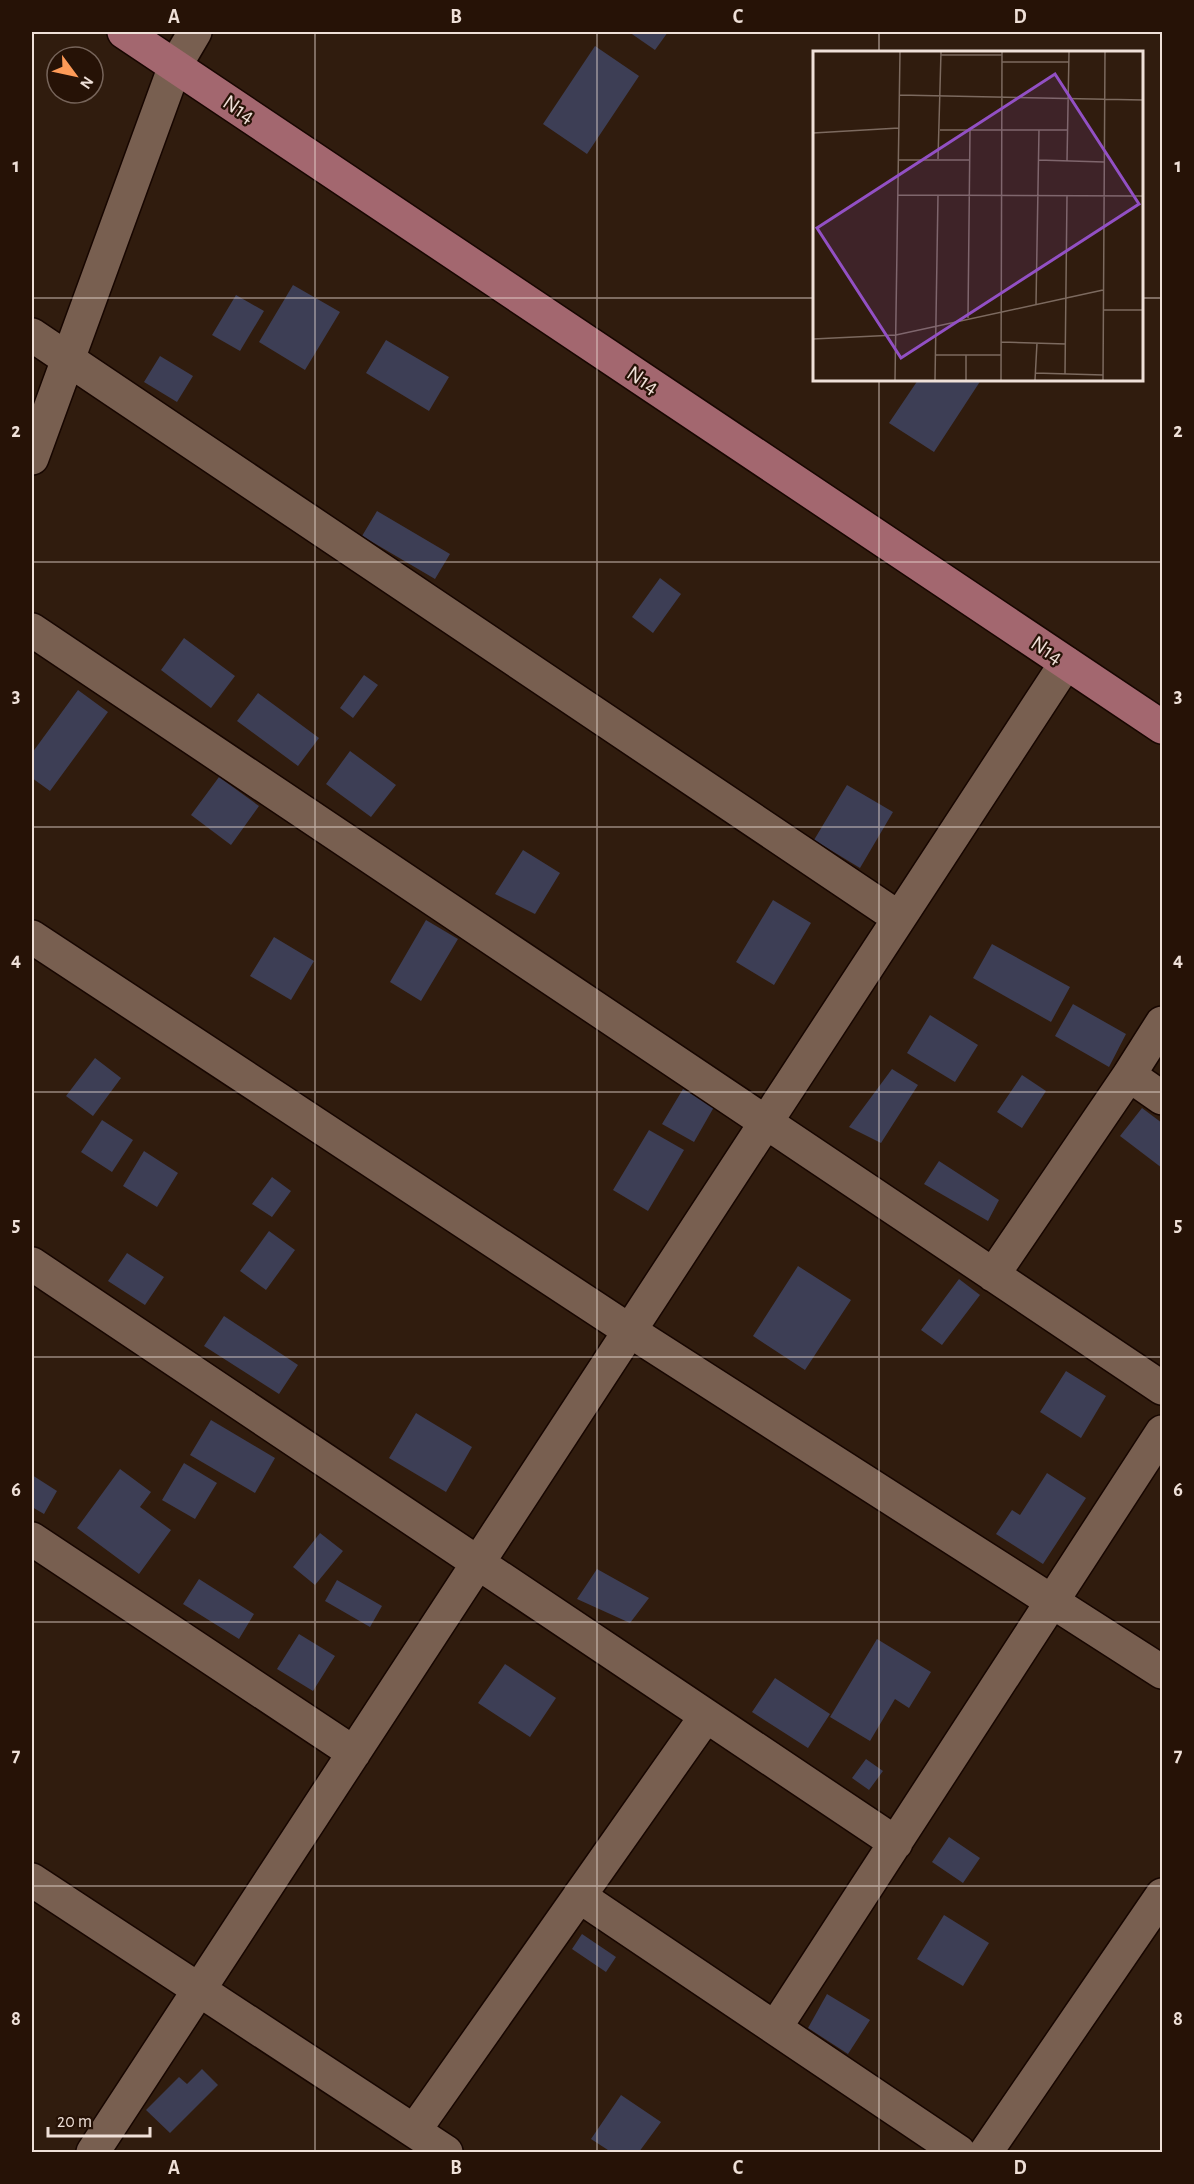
<svg xmlns="http://www.w3.org/2000/svg" width="1194" height="2184" font-family="'Alegreya Sans',sans-serif">
<style>
.building{fill:#3d3e55}
.lines{fill:none;stroke-linecap:round;stroke-linejoin:round}
.minor-casing{stroke:#170600;stroke-width:36}
.major-casing{stroke:#170600;stroke-width:36}
.minor{stroke:#785f50;stroke-width:33}
.major{stroke:#a3676f;stroke-width:33}
.grid{fill:none;stroke:#efe0d8;stroke-width:1.5;stroke-opacity:0.55}
.labels{text-anchor:middle;dominant-baseline:central;stroke-width:4.5;stroke-linejoin:round;paint-order:stroke}
.street-label{font-size:22px;fill:#efe0d8;stroke:#261206}
.inset-road{fill:none;stroke:#7c6a5f;stroke-width:1.5}
.view{fill:#9250c4;fill-opacity:0.15;stroke:#9250c4;stroke-width:3}
.inset-edge{fill:none;stroke:#efe0d8;stroke-width:3}
.neatline{fill:none;stroke:#efe0d8;stroke-width:2}
.grid-label{font-size:20px;text-anchor:middle;font-weight:bold;fill:#efe0d8}
</style>
<rect width="100%" height="100%" fill="#301c0e"/>
<path class="building" d="M629,32H668L655,50Z
M595,46L639,76L587,154L543,124Z
M293,285L340,312L305,370L259,342Z
M236,295L264,311L240,351L212,335Z
M386,340L449,377L429,411L366,373Z
M160,356L193,376L177,402L144,382Z
M918,380H981L934,452L889,423Z
M377,511L450,554L435,579L362,536Z
M660,578L681,594L653,633L632,617Z
M184,638L235,676L211,708L161,670Z
M364,675L378,685L353,718L340,708Z
M78,690L108,712L50,791L32,778V753Z
M258,693L319,738L298,766L237,721Z
M350,751L396,785L371,817L326,784Z
M219,777L259,806L231,845L191,815Z
M847,785L893,812L860,868L814,840Z
M523,850L560,873L535,914L495,894Z
M773,900L811,923L774,985L736,962Z
M426,920L458,939L421,1001L390,982Z
M274,937L314,961L291,1000L250,976Z
M992,944L1070,987L1051,1022L973,978Z
M1073,1004L1126,1034L1109,1067L1055,1036Z
M930,1015L978,1045L955,1082L907,1053Z
M95,1058L121,1078L93,1116L66,1096Z
M892,1069L918,1085L881,1143L849,1127Z
M1022,1075L1046,1091L1022,1128L997,1112Z
M683,1089L714,1107L694,1142L662,1124Z
M1142,1108L1162,1123V1168L1120,1136Z
M102,1120L133,1140L112,1172L81,1152Z
M649,1130L684,1150L648,1211L613,1190Z
M144,1151L178,1173L157,1207L123,1186Z
M939,1161L999,1200L988,1221L924,1184Z
M272,1177L291,1191L272,1217L252,1204Z
M269,1231L295,1250L266,1290L240,1271Z
M127,1253L164,1277L145,1305L108,1281Z
M798,1266L851,1300L805,1370L753,1336Z
M959,1279L980,1295L942,1345L921,1330Z
M224,1316L298,1365L279,1394L204,1346Z
M1066,1371L1106,1396L1081,1438L1040,1412Z
M416,1413L472,1447L446,1492L389,1458Z
M211,1420L275,1458L255,1493L190,1455Z
M184,1463L217,1483L195,1519L162,1500Z
M120,1469L151,1492L140,1507L171,1530L139,1574L77,1528Z
M1047,1473L1086,1498L1043,1564L996,1534L1012,1510L1020,1515Z
M32,1475L57,1491L44,1514L32,1507Z
M320,1533L343,1551L315,1585L293,1567Z
M597,1569L649,1598L630,1623L577,1599Z
M199,1579L254,1614L239,1639L183,1604Z
M337,1580L382,1606L370,1627L325,1601Z
M299,1634L335,1656L313,1691L277,1669Z
M877,1639L931,1672L909,1708L895,1699L870,1741L830,1717Z
M505,1664L556,1698L530,1737L478,1703Z
M775,1678L830,1714L808,1748L752,1712Z
M866,1759L883,1771L869,1790L852,1778Z
M949,1837L980,1858L963,1883L932,1862Z
M944,1915L989,1943L963,1986L917,1959Z
M582,1934L616,1957L606,1972L572,1949Z
M827,1994L870,2020L848,2054L808,2028Z
M202,2069L218,2085L170,2133L146,2110L179,2077L187,2084Z
M621,2095L661,2122L639,2152H611L591,2139Z"/>
<g class="lines">
<defs>
<path id="minor" d="M32,335L899,918
M32,458L175,66L195,32
M32,630L1162,1388
M32,937L630,1331L1162,1672
M1129,1075L1162,1098
M32,1264L896,1843
M993,1275L1129,1075L1162,1023
M32,1539L354,1753
M32,1880L446,2152
M579,1896L959,2152
M775,2028L1162,1432
M414,2131L706,1716
M93,2152L1066,663
M986,2152L1162,1895"/>
<path id="major" d="M124,32L1162,727"/>
</defs>
<use href="#minor" class="minor-casing"/>
<use href="#major" class="major-casing"/>
<use href="#minor" class="minor"/>
<use href="#major" class="major"/>
</g>
<path class="grid" d="M315,32V2152M597,32V2152M879,32V52M32,298H814M1142,298H1162M879,380V2152M32,562H1162M32,827H1162M32,1092H1162M32,1357H1162M32,1622H1162M32,1886H1162"/>
<g class="labels">
<g class="street-label">
<text transform="translate(239 109) rotate(34)">N14</text>
<text transform="translate(643 380) rotate(34)">N14</text>
<text transform="translate(1047 650) rotate(34)">N14</text>
</g>
</g>
<g transform="translate(813 51)">
<rect width="330" height="330" fill="#301c0e"/>
<path class="inset-road" d="M128,4H189M189,11H256M86,44L330,49M127,79H254M0,82L86,77M125,108L128,1M85,109H157M225,109L291,111M254,110L256,1M85,144L330,145M223,253L226,79M290,259H330M155,267L157,79M0,288L83,284L290,239M188,291L253,293M122,304H188M222,322L290,324M252,323L254,145M82,329L87,1M122,329L125,144M153,329V304M188,329L189,1M222,329L224,292M290,329L292,1"/>
<path class="view" d="M242,23L326,153L88,307L4,177Z"/>
<rect width="330" height="330" class="inset-edge"/>
</g>
<rect width="1194" height="2184" fill="none" stroke="#261206" stroke-width="66"/>
<g transform="translate(75 75) rotate(123)"><circle r="28" fill="#261206" stroke="#76645a" stroke-width="1.5"/>
<path d="M0-4.5L10 22L0 15L-10 22Z" fill="#fe9b58"/>
<text y="-9" font-size="16" font-weight="bold" text-anchor="middle" fill="#efe0d8">N</text>
</g>
<path d="M48 2127v9h102v-9" fill="none" stroke="#efe0d8" stroke-width="3"/>
<text x="57" y="2127" font-size="18" fill="#efe0d8" stroke="#261206" stroke-width="4.5" paint-order="stroke">20 m</text>
<rect x="33" y="33" width="1128" height="2118" class="neatline"/>
<g class="grid-label">
<text x="174" y="23">A</text>
<text x="456" y="23">B</text>
<text x="738" y="23">C</text>
<text x="1020" y="23">D</text>
<text x="16" y="172">1</text>
<text x="1178" y="172">1</text>
<text x="16" y="437">2</text>
<text x="1178" y="437">2</text>
<text x="16" y="702">3</text>
<text x="1178" y="702">3</text>
<text x="16" y="966">4</text>
<text x="1178" y="966">4</text>
<text x="16" y="1231">5</text>
<text x="1178" y="1231">5</text>
<text x="16" y="1496">6</text>
<text x="1178" y="1496">6</text>
<text x="16" y="1761">7</text>
<text x="1178" y="1761">7</text>
<text x="16" y="2025">8</text>
<text x="1178" y="2025">8</text>
<text x="174" y="2174">A</text>
<text x="456" y="2174">B</text>
<text x="738" y="2174">C</text>
<text x="1020" y="2174">D</text>
</g>
</svg>
